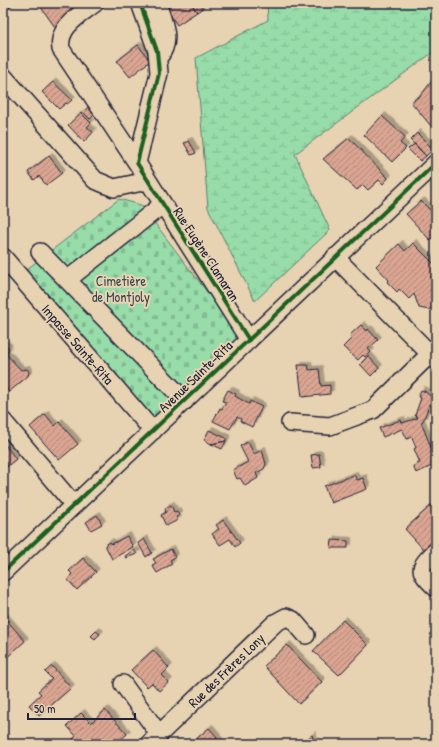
<svg xmlns="http://www.w3.org/2000/svg" width="439" height="747" font-family="'Patrick Hand',sans-serif">
<style>
.wetland{fill:url(#wetland-marsh);stroke:#5c7f72}
.cemetery{fill:url(#cemetery-stones);stroke:#5c7f72}
.building{fill:url(#building-hatch);stroke:#22223b;filter:url(#shadow)}
.lines{fill:none;stroke-linecap:round;stroke-linejoin:round}
.minor-casing{stroke:#22223b;stroke-width:20}
.minor{stroke:#e7d3b1;stroke-width:17}
.cycleway-casing{stroke:#e7d3b1;stroke-width:6}
.cycleway{stroke:#1b5e20;stroke-width:4}
.labels{text-anchor:middle;dominant-baseline:central;stroke-width:4;stroke-linejoin:round;paint-order:stroke}
.street-label{font-size:14px;fill:#22223b;stroke:#e7d3b1}
.park-label{font-size:14px;fill:#394751;stroke:#e7d3b1}
</style>
<defs>
<pattern id="wetland-marsh" width="20" height="14" patternUnits="userSpaceOnUse"><rect width="20" height="14" fill="#97dca9"/><path d="M1 5h8M5 5V1M11 12h8M15 12V8" fill="none" stroke="#82bc92"/></pattern>
<pattern id="cemetery-stones" width="16" height="16" patternUnits="userSpaceOnUse"><rect width="16" height="16" fill="#97dca9"/><path d="M2 7V4a2 2 0 0 1 4 0v3zM10 15v-3a2 2 0 0 1 4 0v3z" fill="#82bc92"/></pattern>
<pattern id="building-hatch" width="6" height="6" patternUnits="userSpaceOnUse"><rect width="6" height="6" fill="#dba592"/><path d="M-1 1l2-2M0 6l6-6M5 7l2-2" fill="none" stroke="#b18678"/></pattern>
<filter id="shadow"><feDropShadow dx="3.5" dy="-3.5" stdDeviation="0" flood-color="#0004"/></filter>
</defs>
<rect width="100%" height="100%" fill="#e7d3b1"/>
<filter id="ink" filterUnits="userSpaceOnUse"><feTurbulence type="fractalNoise" baseFrequency=".025" numOctaves="2"/><feDisplacementMap in="SourceGraphic" scale="8" xChannelSelector="R" yChannelSelector="G"/><feConvolveMatrix kernelMatrix="1 2 1 2 8 2 1 2 1" color-interpolation-filters="sRGB"/></filter>
<g filter="url(#ink)">
<path class="wetland" d="M267,3H436V50L295,154L330,230L255,301L208,208L196,58L268,20Z"/>
<path class="cemetery" d="M119,199L141,205L242,338L150,427L23,272Z"/>
<path class="building" d="M3,3H15L3,13Z
M38,3H67L75,14L57,30Z
M170,3H191L197,12L177,25L165,7Z
M191,3H200L203,8L197,12Z
M138,45L150,61L130,77L117,61Z
M53,82L72,100L67,104L66,103L59,109L42,92Z
M431,82L436,87V132L411,102L421,95Z
M88,107L94,115L90,119L83,112Z
M81,113L91,123L87,127L93,132L84,142L68,125Z
M382,116L405,137L400,143L406,148L392,162L364,135Z
M417,133L433,149L426,156L410,140Z
M349,138L388,178L383,184L379,180L368,190L363,185L357,190L323,159Z
M189,141L196,153L191,155L184,143Z
M415,144L426,156L420,161L408,149Z
M49,156L62,173L46,185L39,176L34,180L28,172Z
M421,201L436,216V235L430,240L406,214Z
M413,243L436,266V272L430,278L436,284L430,290L434,294L436,302L429,310L419,308L414,294L409,299L399,289L397,292L387,282L389,280L376,266L399,244L405,251Z
M361,325L367,331L368,329L378,340L368,349L371,352L365,357L363,355L358,360L343,347L352,338L350,335Z
M3,344L9,348L6,354L21,370L27,369L29,372L28,376L9,392L3,385Z
M368,356L379,368L371,376L360,364Z
M298,365H308L309,370L319,369L321,386L330,385V394L302,397Z
M228,390L236,394L235,396L249,404L250,401L262,407L252,427L240,421L241,419L237,417L230,429L213,421L220,408L222,409L226,402L222,401Z
M421,390L426,392L432,398L423,421L421,422L436,460L431,462L432,466L416,473L413,466L420,463L414,449L416,448L412,437L407,439L402,429L383,437L379,428L401,420L402,423L418,418L415,415L421,398L418,397Z
M45,414L55,426L59,422L78,444L59,460L30,427Z
M209,430L226,438V441L211,444L204,440Z
M226,441L222,449L211,444Z
M3,442L16,459L3,470Z
M248,442L254,454L262,450L266,464L264,469L256,473L258,478L245,486L240,478L237,479L233,470L248,462L240,446Z
M319,454L321,467L313,468L311,455Z
M354,475L357,480L363,478L367,489L331,503L324,486Z
M436,501V537L425,551L405,529Z
M171,505L174,512L177,511L179,516L176,517L178,520L166,526L161,515L166,512L165,508Z
M97,515L102,524L91,530L86,522Z
M223,520L240,543L235,547L230,539L220,545L212,534L219,529L216,525Z
M127,536L133,547L112,559L105,545L110,542L112,544Z
M144,539L152,553L146,557L138,543Z
M332,540L348,541V548H331Z
M171,549L175,557L170,560L172,564L157,573L152,565L156,563L153,559Z
M134,550L137,554L126,558L125,556Z
M83,558L96,572L77,590L67,579L72,574L69,571Z
M3,616L25,641L3,661Z
M343,620L368,645L339,675L313,651Z
M96,631L100,634L95,639L91,636Z
M287,645L322,682L299,704L264,666Z
M153,650L169,668L162,675L169,682L159,691L152,683L147,687L131,670Z
M52,666L71,688L39,716L29,705L41,694L38,691L52,679L45,672Z
M105,710L127,734L116,744H72L70,742L76,736L67,726L81,713L91,723Z
M209,728L217,737L216,738L221,744H199L195,740Z
M312,735L314,742L312,744H302Z"/>
<g class="lines">
<defs>
<path id="minor" d="M95,3C80,15 57,27 61,49L137,163
M140,3L157,51L159,73L137,163L249,340
M157,3C163,22 173,41 158,58
M3,76L95,180L114,188L147,181
M40,252L185,401
M3,257L153,431
M335,257L436,360
M67,280L162,205
M3,421L74,505
M290,423L330,426L373,410L430,354
M436,551C417,569 418,570 436,588
M3,572L436,163
M123,684L159,734
M149,744L275,623L286,617L293,620L306,635"/>
</defs>
<use href="#minor" class="minor-casing"/>
<use href="#minor" class="minor"/>
<defs>
<path id="cycleway" d="M140,3L157,51L159,73L137,163L249,340
M3,572L436,163"/>
</defs>
<use href="#cycleway" class="cycleway-casing"/>
<use href="#cycleway" class="cycleway"/>
</g>
</g>
<g class="labels">
<g class="street-label">
<text transform="translate(207 254) rotate(57)">Rue Eugène Clamaran</text>
<text transform="translate(78 344) rotate(49)">Impasse Sainte-Rita</text>
<text transform="translate(195 376) rotate(-44)">Avenue Sainte-Rita</text>
<text transform="translate(226 670) rotate(-44)">Rue des Frères Lony</text>
</g>
<g class="park-label">
<text x="121" y="280">Cimetière<tspan x="121" dy="16">de Montjoly</tspan></text>
</g>
</g>
<rect width="439" height="747" fill="none" stroke="#e7d3b1" stroke-width="16"/>
<rect x="8" y="8" width="423" height="731" fill="none" stroke="#22223b" stroke-width="1.5" filter="url(#ink)"/>
<path d="M28 713v6h107v-6" fill="none" stroke="#22223b" stroke-width="2"/>
<text x="34" y="713" font-size="12" fill="#22223b" stroke="#e7d3b1" stroke-width="3" paint-order="stroke">50 m</text>
</svg>
